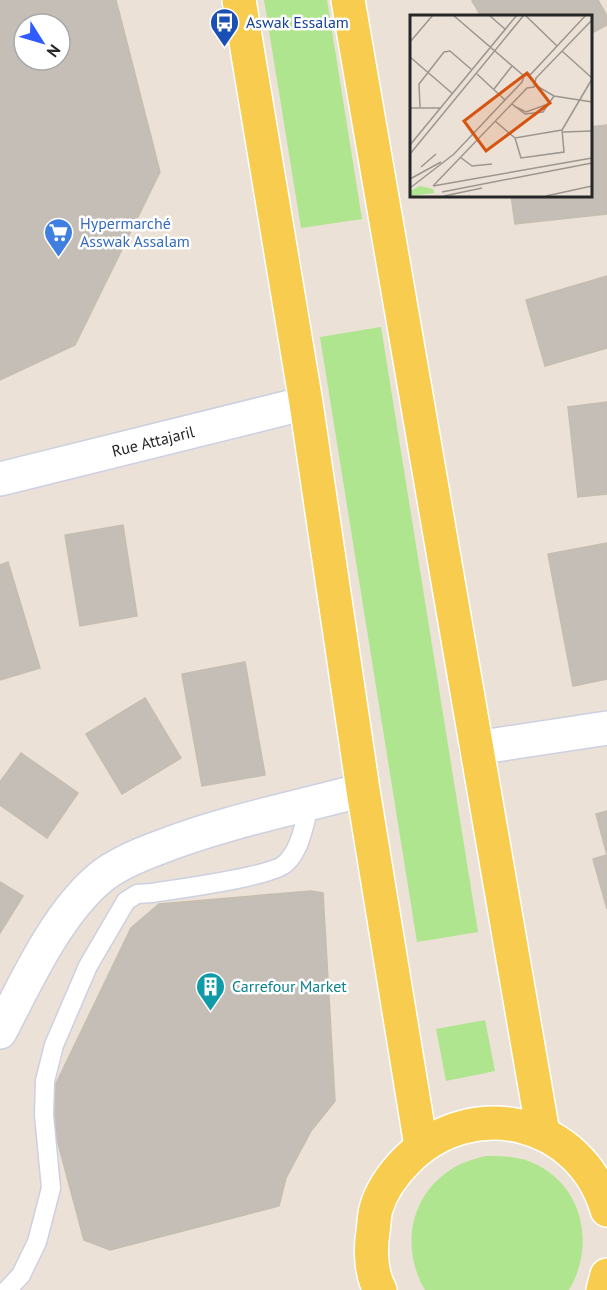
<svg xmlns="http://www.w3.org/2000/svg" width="607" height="1290" font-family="'PT Sans',sans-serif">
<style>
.green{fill:#aee58e}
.building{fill:#c5beb6;stroke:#c5bdb0;stroke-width:1.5;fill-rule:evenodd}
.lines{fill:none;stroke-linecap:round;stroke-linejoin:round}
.lane-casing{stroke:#ccd0e1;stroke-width:21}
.street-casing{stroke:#ccd0e1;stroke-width:36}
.primary-casing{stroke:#fff;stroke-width:36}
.lane{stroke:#fff;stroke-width:18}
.street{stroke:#fff;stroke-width:33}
.primary{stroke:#f8cc4e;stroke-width:33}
.labels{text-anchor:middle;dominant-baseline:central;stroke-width:5;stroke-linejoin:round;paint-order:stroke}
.transit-label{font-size:16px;fill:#164399;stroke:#fff;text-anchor:start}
.shop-label{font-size:16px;fill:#366cbe;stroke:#fff;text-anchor:start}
.street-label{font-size:16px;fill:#262626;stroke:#fff}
.culture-label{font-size:16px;fill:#0d838f;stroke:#fff;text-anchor:start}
.inset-road{fill:none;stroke:#9c9690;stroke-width:1.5}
.view{fill:#d5540f;fill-opacity:0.15;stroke:#d5540f;stroke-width:3}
.inset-edge{fill:none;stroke:#262626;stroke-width:3}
</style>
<rect width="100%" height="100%" fill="#ebe1d6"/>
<path class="green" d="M264,0H327L362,219L301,228Z
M381,327L478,932L417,942L320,337Z
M485,1020L495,1071L446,1081L436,1029Z
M486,1156C501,1156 516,1156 531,1162C583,1184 596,1244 569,1290H425C398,1244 412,1186 463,1163C470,1160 478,1158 486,1156Z"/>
<path class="building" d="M0,0H116L160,172L75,345L0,380ZM24,24H60V60H24Z
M474,0H598L607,16V25L590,34V16H481L472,1Z
M607,125V214L515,224L511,195H590V127Z
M607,276V348L545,366L526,300Z
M607,402V494L578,497L568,407Z
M123,525L137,616L80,626L65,535Z
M607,543V679L573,686L548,554Z
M8,562L40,668L0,680V565Z
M245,662L265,775L202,786L182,674Z
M145,698L181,758L122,794L86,734Z
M21,753L78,793L47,838L0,805V782Z
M607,811V909L593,859L607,855L596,814Z
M0,882L23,896L0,933Z
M311,891L323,893L335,1101L311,1131L286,1178L279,1206L110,1250L84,1240L52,1121L51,1094L131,928L159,904Z"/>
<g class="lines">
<defs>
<path id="lane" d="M7,1290L21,1275L37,1242L51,1188L44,1115L45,1081L54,1045L88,966L126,901L137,894L152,893C176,889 272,877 286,863C301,849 304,823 310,804"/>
<path id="street" d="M0,479L306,403
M476,748L607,728
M0,1032C26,982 57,913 101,877C117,864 139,855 158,848C224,822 295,808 363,790"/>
<path id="primary" d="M239,0L306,403L363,790L421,1146
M348,0L543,1133
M380,1290C371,1275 370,1249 373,1232C374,1225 374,1216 376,1209C381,1191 394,1173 407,1160C472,1094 581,1120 607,1210
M603,1290L607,1275"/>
</defs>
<use href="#lane" class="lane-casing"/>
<use href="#street" class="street-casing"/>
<use href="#primary" class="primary-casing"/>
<use href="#lane" class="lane"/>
<use href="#street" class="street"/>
<use href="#primary" class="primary"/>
</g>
<defs>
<symbol id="bus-pin" viewBox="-11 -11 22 30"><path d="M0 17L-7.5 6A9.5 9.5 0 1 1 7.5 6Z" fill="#1a4fb4" stroke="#fff"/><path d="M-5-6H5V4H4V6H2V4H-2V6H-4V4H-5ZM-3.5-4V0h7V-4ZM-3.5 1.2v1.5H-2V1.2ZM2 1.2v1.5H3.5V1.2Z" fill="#fff"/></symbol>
<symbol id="supermarket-pin" viewBox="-11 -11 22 30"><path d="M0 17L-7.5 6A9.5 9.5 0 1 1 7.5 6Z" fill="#3f7fe0" stroke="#fff"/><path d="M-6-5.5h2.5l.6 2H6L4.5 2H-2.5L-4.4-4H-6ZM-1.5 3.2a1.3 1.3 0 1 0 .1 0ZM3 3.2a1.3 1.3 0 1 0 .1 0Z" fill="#fff"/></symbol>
<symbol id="building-pin" viewBox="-11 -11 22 30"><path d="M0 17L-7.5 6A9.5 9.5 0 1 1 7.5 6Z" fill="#0f9aa8" stroke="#fff"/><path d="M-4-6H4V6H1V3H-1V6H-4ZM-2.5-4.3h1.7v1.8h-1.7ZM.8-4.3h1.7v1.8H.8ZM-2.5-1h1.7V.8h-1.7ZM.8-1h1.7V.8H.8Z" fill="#fff"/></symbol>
</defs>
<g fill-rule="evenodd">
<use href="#bus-pin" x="208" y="6" width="33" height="45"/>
<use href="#supermarket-pin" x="42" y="216" width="33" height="45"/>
<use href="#building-pin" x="194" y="970" width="33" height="45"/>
</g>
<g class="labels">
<g class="transit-label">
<text x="246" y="22">Aswak Essalam</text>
</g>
<g class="shop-label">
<text x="80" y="223">Hypermarché<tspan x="80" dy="18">Asswak Assalam</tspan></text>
</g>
<g class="street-label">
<text transform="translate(153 441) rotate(-14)">Rue Attajaril</text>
</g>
<g class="culture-label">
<text x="232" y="986">Carrefour Market</text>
</g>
</g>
<g transform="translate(410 15)">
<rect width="182" height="182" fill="#ebe1d6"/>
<path d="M10,171L23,174L24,178L0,181V176Z" fill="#aee58e"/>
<path class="inset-road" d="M43,0L114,61M79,0L96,15M115,0L147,31M0,27L23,0M152,36L182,63M0,42L43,79M67,59L95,85M125,70L144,81L182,87M84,74L102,51M102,89L115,99L133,97L144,81M104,91L116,97L141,88M10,92L9,69L34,37L40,36L62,55M0,93H30M85,106L105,123L152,115M153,117L182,116M105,123L111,143L154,137L152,115L182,64M0,130L107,0M0,139L114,0M50,142L62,151L82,149M11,152L26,139M0,164L31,147M23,171L117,73L124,72L126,63L182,5M23,171L182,143M0,173L44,139L112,67L114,61L121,59L176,0M32,177L182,148M34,181L72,173M136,181L182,171"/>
<path class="view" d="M117,58L140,88L76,136L54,106Z"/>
<rect width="182" height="182" class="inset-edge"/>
</g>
<g transform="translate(42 42) rotate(127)"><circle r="28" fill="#ffffff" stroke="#a8a8a8" stroke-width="1.5"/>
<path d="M0-4.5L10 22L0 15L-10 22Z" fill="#2f5bff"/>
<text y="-9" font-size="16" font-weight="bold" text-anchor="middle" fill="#262626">N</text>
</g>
</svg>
